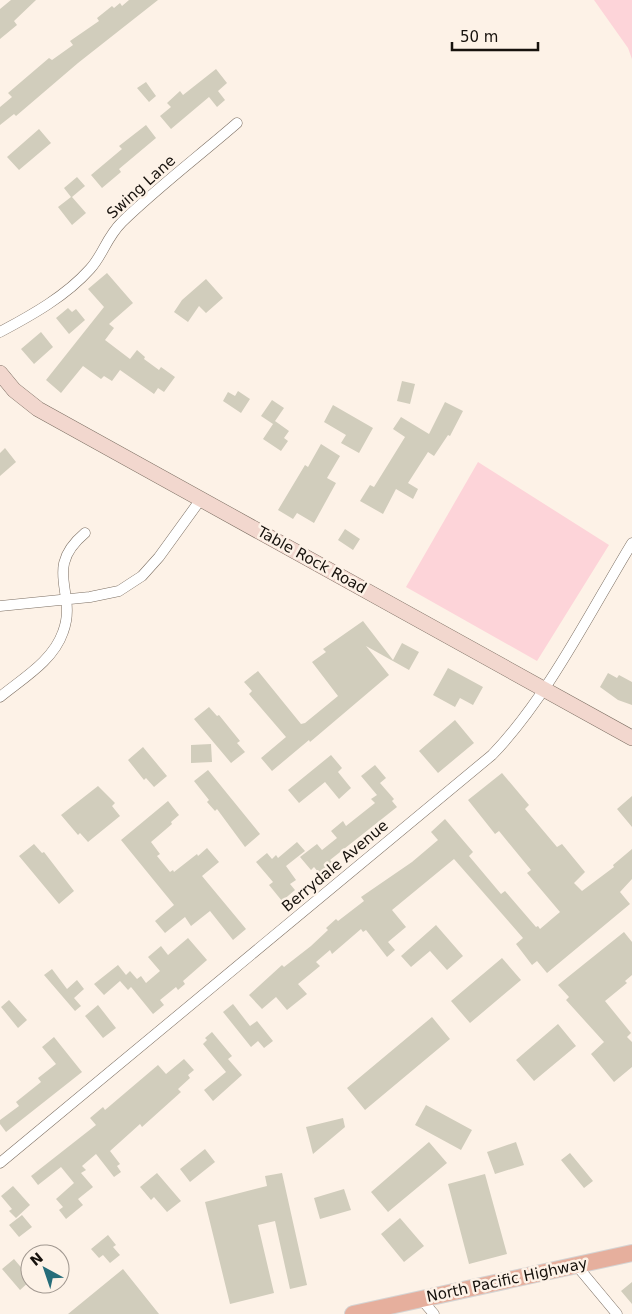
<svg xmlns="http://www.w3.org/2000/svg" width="632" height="1314" font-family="'DejaVu Sans',sans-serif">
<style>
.green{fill:#fdd4d9}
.building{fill:#d1cdbc}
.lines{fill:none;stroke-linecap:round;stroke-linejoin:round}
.street-casing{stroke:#7c6f63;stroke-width:11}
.secondary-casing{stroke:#7c6f63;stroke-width:16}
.primary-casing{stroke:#d5d4d3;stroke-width:18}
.street{stroke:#fff;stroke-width:10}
.secondary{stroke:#f2d7ce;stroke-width:15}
.primary{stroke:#e6af9d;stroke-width:16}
.labels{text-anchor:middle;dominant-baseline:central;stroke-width:5;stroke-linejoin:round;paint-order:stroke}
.street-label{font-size:15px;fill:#17120d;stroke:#fdf2e7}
</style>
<rect width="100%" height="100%" fill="#fdf2e7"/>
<path class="green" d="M594,0H632V59L628,48Z
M478,462L609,545L537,661L406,587Z"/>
<path class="building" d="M11,0H36L14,21L17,25L0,39V9Z
M129,0H158L78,63L16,116L14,114L0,125V107L12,97L8,93L49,58L52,60L73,45L70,41L99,21L97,18L112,6L114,8L120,3L122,6Z
M216,69L227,83L218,91L225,100L217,107L209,97L171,129L160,116L171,107L167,103L180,91L183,95Z
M146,82L156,96L149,102L137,88Z
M146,125L156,138L119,169L121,172L102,188L91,175L122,149L119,146Z
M39,129L51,143L19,170L7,157Z
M77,177L85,186L72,197L86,213L72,225L58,207L71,197L64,188Z
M107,273L133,303L109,324L114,328L105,340L130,359L137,350L145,357L144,359L159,370L161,367L175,377L164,392L158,388L154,394L120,370L112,381L104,376L101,379L83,366L61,393L46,380L104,307L88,289Z
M206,279L223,298L206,313L199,306L188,322L174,312L182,300Z
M68,308L72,312L76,309L85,320L69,334L56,318Z
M41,332L53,347L34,364L21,349Z
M402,381L415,384L410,404L397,401Z
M238,391L250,399L241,413L223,401L228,392L235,396Z
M272,400L284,408L273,424L261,416Z
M445,402L463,411L450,436L448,435L434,456L428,452L408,483L418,489L413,499L396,489L383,514L360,501L370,485L374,487L405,437L393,429L401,417L429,434Z
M333,405L373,428L359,453L341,443L346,435L324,422Z
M275,421L289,431L284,438L288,441L281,451L263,439Z
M321,444L340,456L327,478L336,483L314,523L297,513L293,519L278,510L305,465L308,467Z
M5,448L16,462L0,476V453Z
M345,529L360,539L353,550L338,540Z
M363,621L393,660L402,643L419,652L409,670L366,646L389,675L310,742L309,740L272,771L261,758L286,737L249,694L252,691L244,682L258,671L301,724L305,723L338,696L312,662L326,652L323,649Z
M448,668L483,687L473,705L460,698L455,707L433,695Z
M608,673L617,678L619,675L632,682V705L618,700L600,687Z
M209,707L217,716L219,715L240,741L237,743L245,752L231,763L194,719Z
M455,720L474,743L438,773L419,751Z
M211,744L212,762L191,763V745Z
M143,747L167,776L154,787L146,778L144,780L128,760Z
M331,755L342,768L338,772L351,788L339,799L325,782L299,803L288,790Z
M375,765L386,778L380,783L394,799L392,801L397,807L330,860L332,862L319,873L314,867L311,870L300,857L317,844L322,850L337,838L331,831L343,821L346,826L375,803L371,799L377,795L361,776Z
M208,770L260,834L245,847L217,809L215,811L207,802L209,800L194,781Z
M502,773L529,805L525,809L557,847L562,844L585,872L574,883L582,891L614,867L613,865L632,849V879L620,892L630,904L547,973L537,961L532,965L516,944L523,938L454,859L392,910L406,927L388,942L395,950L387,957L366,930L363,932L361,929L332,954L330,950L316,962L320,966L298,984L307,994L287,1010L276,997L262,1009L249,995L282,965L284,967L311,946L328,930L326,928L336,919L338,921L364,901L361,897L412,862L438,840L431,832L445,819L473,852L469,856L501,894L505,891L536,927L538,926L540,929L560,912L527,873L531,870L499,831L495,834L468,800Z
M98,786L115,803L112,806L120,816L88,842L80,833L78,835L61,815Z
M632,796V827L617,809Z
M168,801L179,815L171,822L172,824L151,842L160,854L157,856L170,872L173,870L174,872L197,854L198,856L207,848L219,862L202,876L246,929L233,940L210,911L191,926L185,917L165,933L155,921L174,905L121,840Z
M297,842L305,851L286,866L296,880L290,884L295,890L282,901L269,885L273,882L256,862L267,853L272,859L276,855L278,858Z
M34,844L42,853L44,852L74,891L59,904L19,856Z
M436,925L463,956L447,970L430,951L411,967L401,956Z
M624,932L632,942V975L625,981L627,983L605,1001L631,1033L627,1037L632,1042V1067L614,1082L591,1054L604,1042L566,1000L569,997L558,985Z
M188,938L207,960L183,981L185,984L178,990L176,987L160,1000L164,1005L153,1014L131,987L128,990L120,981L104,995L94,984L118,965L126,975L130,971L137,979L141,976L146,983L160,971L148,957L161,946L168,955Z
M502,958L521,980L470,1023L451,1001Z
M52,969L67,989L77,980L84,989L74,998L81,1006L75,1011L44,975Z
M9,1000L27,1020L18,1028L1,1007Z
M233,1004L250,1026L257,1021L273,1041L264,1048L258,1041L251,1047L223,1012Z
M98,1005L116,1028L103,1038L85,1016Z
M432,1017L450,1039L365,1110L347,1088Z
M558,1024L576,1046L534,1081L516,1060Z
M212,1032L232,1056L228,1059L242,1075L213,1101L204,1090L226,1072L203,1044L207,1040L205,1038Z
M54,1037L82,1072L6,1132L0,1124V1120L19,1106L16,1102L41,1082L38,1078L56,1064L42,1047Z
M184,1059L194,1070L188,1075L190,1078L178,1089L181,1092L142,1127L140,1124L110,1151L120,1164L117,1166L121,1172L114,1177L96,1154L82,1166L86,1170L81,1173L93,1187L78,1199L83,1205L66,1219L59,1210L63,1207L56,1199L74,1183L61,1167L38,1185L31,1176L96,1125L90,1118L103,1107L105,1110L158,1065L166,1074Z
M426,1105L472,1130L461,1150L415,1125Z
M343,1118L345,1127L313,1154L306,1127Z
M429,1142L447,1163L388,1212L371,1192Z
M516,1142L524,1165L495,1174L487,1152Z
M205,1149L215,1162L190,1182L180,1169Z
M570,1153L593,1181L584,1188L561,1160Z
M157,1173L181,1201L167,1212L154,1197L151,1200L140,1187Z
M282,1173L307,1285L290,1289L275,1221L258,1225L274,1293L230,1304L205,1202L267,1186L265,1176Z
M485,1174L507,1254L469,1264L448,1184Z
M13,1186L30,1205L16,1218L9,1211L12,1209L1,1196Z
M344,1189L351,1210L320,1219L314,1198Z
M22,1215L32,1227L19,1237L9,1225Z
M400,1218L424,1246L404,1262L381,1234Z
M108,1235L116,1245L113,1247L120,1255L110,1263L103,1255L99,1258L91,1249Z
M14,1259L30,1278V1281L20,1290L2,1269Z
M123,1269L159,1314H68Z
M632,1282V1304L621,1291Z"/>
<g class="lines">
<defs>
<path id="street" d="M0,332C32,315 66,296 90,269C103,255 106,238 122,222C158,187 199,156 237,123
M0,606L90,597L119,591L142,576L159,557L201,499
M0,697C23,678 53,661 63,632C78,593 42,569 85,533
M0,1163L492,755C548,697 590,612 632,543
M577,1266L617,1314
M421,1299L434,1314"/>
<path id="secondary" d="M0,373L14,390L38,409L632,738"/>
<path id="primary" d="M353,1314L632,1253"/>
</defs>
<use href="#street" class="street-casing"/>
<use href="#secondary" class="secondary-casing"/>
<use href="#primary" class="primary-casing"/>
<use href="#street" class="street"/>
<use href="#secondary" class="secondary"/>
<use href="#primary" class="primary"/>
</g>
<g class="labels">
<g class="street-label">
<text transform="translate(141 187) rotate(-42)">Swing Lane</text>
<text transform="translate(312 560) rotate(29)">Table Rock Road</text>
<text transform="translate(335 866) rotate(-40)">Berrydale Avenue</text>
<text transform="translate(507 1280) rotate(-12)">North Pacific Highway</text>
</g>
</g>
<g transform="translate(45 1269) rotate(320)"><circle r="24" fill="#fdf2e7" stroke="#a19890"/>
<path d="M0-4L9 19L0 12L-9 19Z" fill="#266d7a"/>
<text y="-8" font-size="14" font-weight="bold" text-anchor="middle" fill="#17120d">N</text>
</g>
<path d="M452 42v8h86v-8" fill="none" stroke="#17120d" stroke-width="2.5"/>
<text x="460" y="42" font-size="15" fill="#17120d" stroke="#fdf2e7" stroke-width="4" paint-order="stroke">50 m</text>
</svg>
